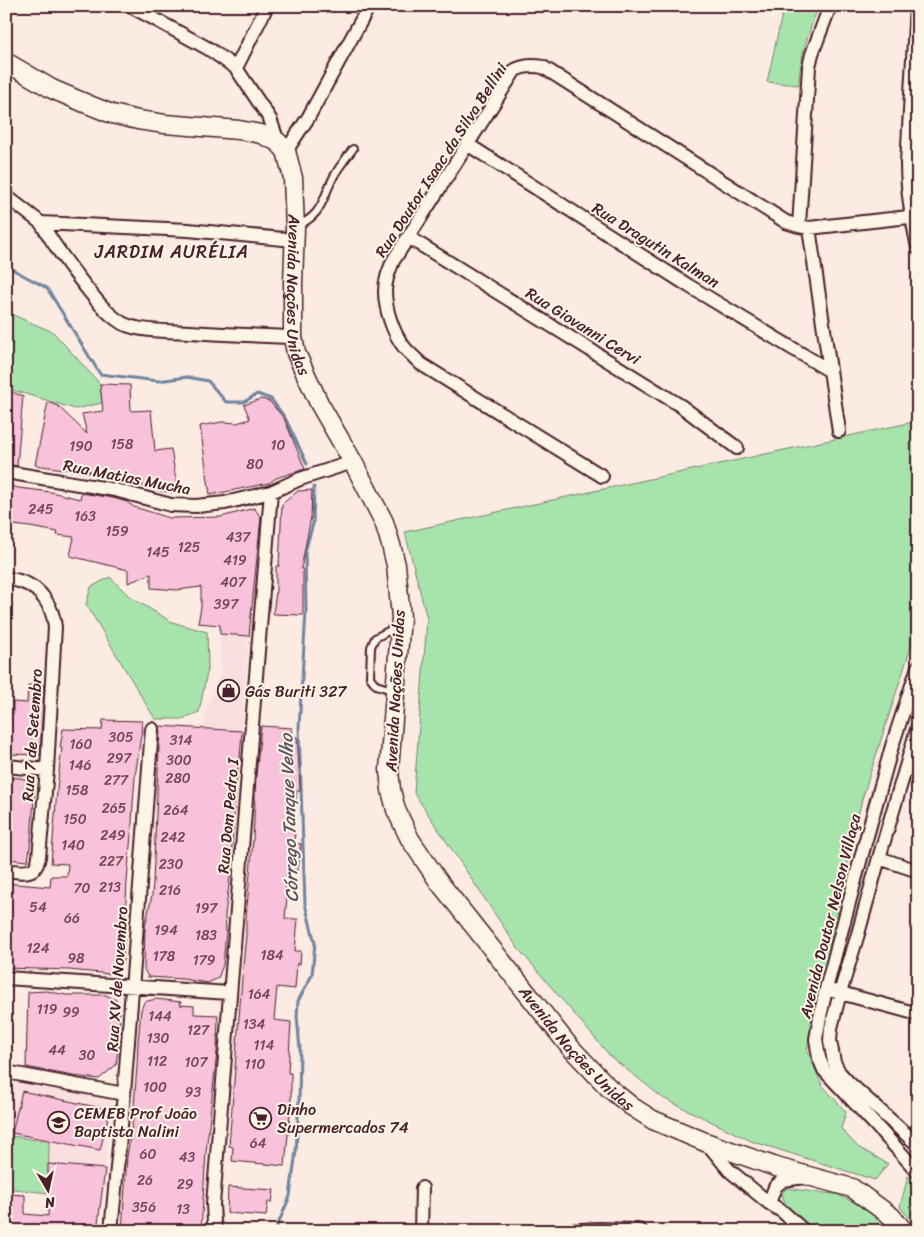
<svg xmlns="http://www.w3.org/2000/svg" width="924" height="1237" font-family="Sriracha,sans-serif">
<style>
.built{fill:#fadfe1}
.green{fill:#a7e4ac;stroke:#78826c}
.lines{fill:none;stroke-linecap:round;stroke-linejoin:round}
.stream{stroke:#70849e;stroke-width:3}
.building{fill:#f8c2db;stroke:#4a1f2b}
.lane-casing{stroke:#4a1f2b;stroke-width:10}
.street-casing{stroke:#4a1f2b;stroke-width:16}
.secondary-casing{stroke:#4a1f2b;stroke-width:21}
.lane{stroke:#fcf5e5;stroke-width:6}
.street{stroke:#fcf5e5;stroke-width:12}
.secondary{stroke:#fcf5e5;stroke-width:18}
.labels{text-anchor:middle;dominant-baseline:central;stroke-width:4;stroke-linejoin:round;paint-order:stroke}
.number-label{font-size:14px;fill:#764857}
.street-label{font-size:16px;fill:#4a1f2b;stroke:#fcf5e5}
.poi-label{font-size:16px;fill:#4a1f2b;stroke:#fcf5e5;text-anchor:start}
.neighbourhood-label{font-size:18px;letter-spacing:1px;fill:#4a1f2b;stroke:#fcf5e5}
.water-label{font-size:18px;font-style:italic;fill:#5d5264;stroke:#fcf5e5}
</style>
<rect width="100%" height="100%" fill="#fbebe3"/>
<filter id="ink" filterUnits="userSpaceOnUse"><feTurbulence type="fractalNoise" baseFrequency=".02" numOctaves="2"/><feDisplacementMap in="SourceGraphic" scale="10" xChannelSelector="R" yChannelSelector="G"/><feConvolveMatrix kernelMatrix="1 2 1 2 8 2 1 2 1" color-interpolation-filters="sRGB"/></filter>
<g filter="url(#ink)">
<path class="built" d="M220,634L249,636L242,731L204,728L207,707L220,675Z
M8,1078L111,1098L105,1169L48,1164L49,1142L6,1135V1094Z"/>
<path class="green" d="M784,6H819C809,30 799,59 799,85L767,82Z
M6,312L53,332L100,384L102,403L75,409L6,388Z
M918,421V625L862,799L807,1049L822,1085L846,1112L841,1129L858,1147L888,1164L875,1180L751,1141L663,1098L611,1057L517,947L414,793L427,619L405,532Z
M110,577L130,597L172,622L207,632L208,668L199,712L182,719H155L86,604L91,587Z
M6,1135L49,1142L48,1193L6,1188Z
M908,1176L918,1184V1228L900,1207Z
M787,1188L813,1192L836,1194L868,1209L887,1231H815L785,1204L782,1193Z"/>
<g class="lines">
<path class="stream" d="M6,266L47,288L100,374L158,381L187,377L208,381L226,402H244L257,394L271,399L285,418L307,464
M275,1231L290,1196L296,1151L299,1101L300,1049L297,1017L298,1001L312,975L315,943L305,904L299,728L306,611L305,551L313,524L314,487"/>
</g>
<path class="building" d="M100,384L130,385L131,411L151,410L155,451L171,449L178,493L161,491L87,470L92,473L35,465L48,402L58,406L87,434L82,414L103,411Z
M6,390L23,396L17,466L6,464Z
M261,399L269,401L284,418L305,469L276,478L269,483L210,495L200,426L222,422L237,423L250,419L244,405Z
M6,485L19,488L51,492L80,499L81,493L113,498L127,502L134,507L170,518L221,517L254,508L261,517L249,636L220,634V625L198,623L201,607V587L177,590L151,588V574L128,583V570L70,556L74,537L57,535L58,532L30,527L6,524Z
M312,490L311,517L301,569H303V615L273,614L276,591V566H279L282,504L298,491Z
M28,685H44L40,755L6,754V713L13,714V702L27,703Z
M103,720L142,721L141,735L135,777L133,803L132,823L127,881L123,961L118,970L111,974L69,970L6,968V883L50,887L51,876H67L68,864L51,863L58,779L62,748H60L63,729L102,730Z
M160,726L242,731L240,759H239L236,784L230,877L225,915L226,932L223,965L218,978L208,983L183,979L148,977L144,969L145,927L152,895L153,882Z
M261,726L292,728L291,737H297L299,766L300,791H297L292,829L295,830L294,843L301,844L298,870H287L285,897H287L285,919H298L295,951H301L300,964L297,963L295,989L277,987L274,1020L291,1022L288,1073H291V1102L285,1166L232,1161L233,1147L229,1146L243,966L246,935V917L253,840L256,776Z
M6,777L20,778L28,780L35,785L31,840L28,861L7,859L9,826L6,825Z
M47,991L66,995H106L116,1000L119,1009L120,1034L116,1065L99,1079L73,1076L26,1067L28,992Z
M156,999L181,1002L180,1005L194,1006V1014L218,1015L217,1052L206,1152L201,1231H122L127,1156L133,1119L137,1066L138,1042L141,1010L144,1002Z
M22,1091L110,1110L100,1150L12,1133Z
M48,1164L105,1169L97,1231H6V1194L25,1195V1214L48,1216Z
M228,1187L274,1190L272,1202H268L266,1216L227,1213Z"/>
<g class="lines">
<defs>
<path id="lane" d="M296,227C323,214 321,202 333,178C338,168 346,158 353,149
M395,691L376,685L370,677L371,647L375,638L398,626"/>
<path id="street" d="M130,6L149,16L209,49L236,68L270,119L278,142
M916,6L907,163C907,192 912,219 918,248
M236,68L267,6
M467,144L689,286L830,371
M286,151L308,118L369,6
M6,196L41,223L188,230L294,240
M41,223C54,245 69,266 85,286C96,300 107,314 122,323C139,332 171,331 190,332C224,334 259,336 293,337
M799,226L809,67L812,54L830,6
M809,228L839,431
M408,237L681,406L737,448
M6,472L115,490L171,505L196,506L225,503L271,492L300,479L353,462
M602,476L421,364C415,358 409,353 404,347C393,333 385,309 385,291C385,280 389,271 393,261L515,70C525,65 533,65 543,67L786,222L799,226L809,228L918,216
M6,579C11,579 17,580 22,582C41,588 53,607 55,627L47,770L39,857C38,860 38,863 36,866C31,875 15,871 6,870
M918,667L892,746L862,854L826,989L820,1017L816,1039L819,1058L824,1070L881,1131L918,1172
M918,726L879,858L858,934L840,993L831,1028L830,1041L834,1062L839,1072L849,1083L918,1145
M6,766L47,770
M879,858L918,871
M6,978L229,993
M833,991L918,1014
M6,1072L124,1094
M706,1142L729,1170L769,1203L783,1212L804,1231
M769,1203L775,1187L783,1180L805,1177
M111,1231L124,1094L152,729
M216,1231L214,1222L213,1204L271,492
M421,1231L422,1188
M562,1231L599,1229L637,1230L641,1231"/>
<g id="secondary">
<path id="s1" d="M6,62L52,89L87,104L112,114L138,120L165,124L239,130L261,134L278,142L286,151L293,178L295,228L293,283V337L296,353L319,403L353,462L384,522L391,545L396,565L401,617L389,770L391,790L396,810L410,839L439,882L569,1046L609,1088L631,1106L653,1120L705,1142L776,1167L852,1188L891,1216L904,1231"/>
</g>
</defs>
<use href="#lane" class="lane-casing"/>
<use href="#street" class="street-casing"/>
<use href="#secondary" class="secondary-casing"/>
<use href="#lane" class="lane"/>
<use href="#street" class="street"/>
<use href="#secondary" class="secondary"/>
</g>
</g>
<defs>
<symbol id="shop-ring" viewBox="-11 -11 22 22"><circle r="9.5" fill="#fcf5e5" stroke="#4a1f2b" stroke-width="1.5"/><path d="M-5-2.5h2.3a2.7 3.5 0 0 1 5.4 0H5L5.5 6h-11ZM-1.5-2.5h3a1.5 2.3 0 0 0-3 0Z" fill="#4a1f2b"/></symbol>
<symbol id="supermarket-ring" viewBox="-11 -11 22 22"><circle r="9.5" fill="#fcf5e5" stroke="#4a1f2b" stroke-width="1.5"/><path d="M-6-5.5h2.5l.6 2H6L4.5 2H-2.5L-4.4-4H-6ZM-1.5 3.2a1.3 1.3 0 1 0 .1 0ZM3 3.2a1.3 1.3 0 1 0 .1 0Z" fill="#4a1f2b"/></symbol>
<symbol id="school-ring" viewBox="-11 -11 22 22"><circle r="9.5" fill="#fcf5e5" stroke="#4a1f2b" stroke-width="1.5"/><path d="M0-5L7-2L0 1L-7-2ZM-4 1L0 2.5L4 1V4Q0 6-4 4Z" fill="#4a1f2b"/></symbol>
</defs>
<g fill-rule="evenodd">
<use href="#shop-ring" x="216" y="678" width="25" height="25"/>
<use href="#supermarket-ring" x="248" y="1106" width="25" height="25"/>
<use href="#school-ring" x="46" y="1110" width="25" height="25"/>
</g>
<g class="labels">
<g class="number-label">
<text x="122" y="444">158</text>
<text x="278" y="445">10</text>
<text x="81" y="446">190</text>
<text x="255" y="464">80</text>
<text x="41" y="509">245</text>
<text x="85" y="516">163</text>
<text x="117" y="531">159</text>
<text x="238" y="537">437</text>
<text x="189" y="547">125</text>
<text x="158" y="552">145</text>
<text x="235" y="560">419</text>
<text x="233" y="582">407</text>
<text x="226" y="604">397</text>
<text x="121" y="737">305</text>
<text x="181" y="740">314</text>
<text x="81" y="744">160</text>
<text x="119" y="758">297</text>
<text x="179" y="760">300</text>
<text x="80" y="765">146</text>
<text x="178" y="778">280</text>
<text x="116" y="780">277</text>
<text x="77" y="790">158</text>
<text x="114" y="808">265</text>
<text x="176" y="810">264</text>
<text x="75" y="819">150</text>
<text x="113" y="835">249</text>
<text x="173" y="837">242</text>
<text x="73" y="845">140</text>
<text x="111" y="861">227</text>
<text x="171" y="864">230</text>
<text x="110" y="887">213</text>
<text x="82" y="888">70</text>
<text x="170" y="890">216</text>
<text x="38" y="907">54</text>
<text x="206" y="908">197</text>
<text x="72" y="918">66</text>
<text x="166" y="930">194</text>
<text x="206" y="935">183</text>
<text x="38" y="948">124</text>
<text x="272" y="955">184</text>
<text x="164" y="956">178</text>
<text x="76" y="958">98</text>
<text x="204" y="960">179</text>
<text x="259" y="994">164</text>
<text x="47" y="1009">119</text>
<text x="71" y="1012">99</text>
<text x="160" y="1016">144</text>
<text x="254" y="1024">134</text>
<text x="198" y="1030">127</text>
<text x="158" y="1038">130</text>
<text x="264" y="1045">114</text>
<text x="57" y="1050">44</text>
<text x="87" y="1055">30</text>
<text x="157" y="1061">112</text>
<text x="196" y="1062">107</text>
<text x="255" y="1064">110</text>
<text x="155" y="1087">100</text>
<text x="193" y="1092">93</text>
<text x="258" y="1143">64</text>
<text x="148" y="1154">60</text>
<text x="187" y="1157">43</text>
<text x="145" y="1180">26</text>
<text x="185" y="1184">29</text>
<text x="144" y="1207">356</text>
<text x="183" y="1209">13</text>
</g>
<g class="street-label">
<text transform="translate(441 160) rotate(-57)">Rua Doutor Isaac da Silva Bellini</text>
<text transform="translate(656 245) rotate(32)">Rua Dragutin Kalman</text>
<text stroke="none"><textPath href="#s1" startOffset="445">Avenida Nações Unidas</textPath></text>
<text transform="translate(583 326) rotate(32)">Rua Giovanni Cervi</text>
<text transform="translate(127 477) rotate(11)">Rua Matias Mucha</text>
<text transform="translate(395 691) rotate(-87)">Avenida Nações Unidas</text>
<text transform="translate(32 735) rotate(-86)">Rua 7 de Setembro</text>
<text transform="translate(228 816) rotate(-85)">Rua Dom Pedro I</text>
<text transform="translate(830 916) rotate(-76)">Avenida Doutor Nelson Villaça</text>
<text transform="translate(117 979) rotate(-86)">Rua XV de Novembro</text>
<text stroke="none"><textPath href="#s1" startOffset="1285">Avenida Nações Unidas</textPath></text>
</g>
<g class="poi-label">
<text x="245" y="691">Gás Buriti 327</text>
<text x="277" y="1109">Dinho<tspan x="277" dy="18">Supermercados 74</tspan></text>
<text x="74" y="1113">CEMEB Prof João<tspan x="74" dy="18">Baptista Nalini</tspan></text>
</g>
<g class="neighbourhood-label">
<text x="172" y="252">JARDIM AURÉLIA</text>
</g>
<g class="water-label">
<text transform="translate(289 818) rotate(-92)">Córrego Tanque Velho</text>
</g>
</g>
<rect width="924" height="1237" fill="none" stroke="#fcf5e5" stroke-width="25"/>
<rect x="12" y="12" width="899" height="1212" fill="none" stroke="#4a1f2b" stroke-width="2" filter="url(#ink)"/>
<g transform="translate(48 1190) rotate(171)" stroke="#fcf5e5" stroke-width="4" paint-order="stroke">
<path d="M0-4L9 19L0 12L-9 19Z" fill="#4a1f2b"/>
<text y="-8" font-size="14" font-weight="bold" text-anchor="middle" fill="#4a1f2b">N</text>
</g>
</svg>
